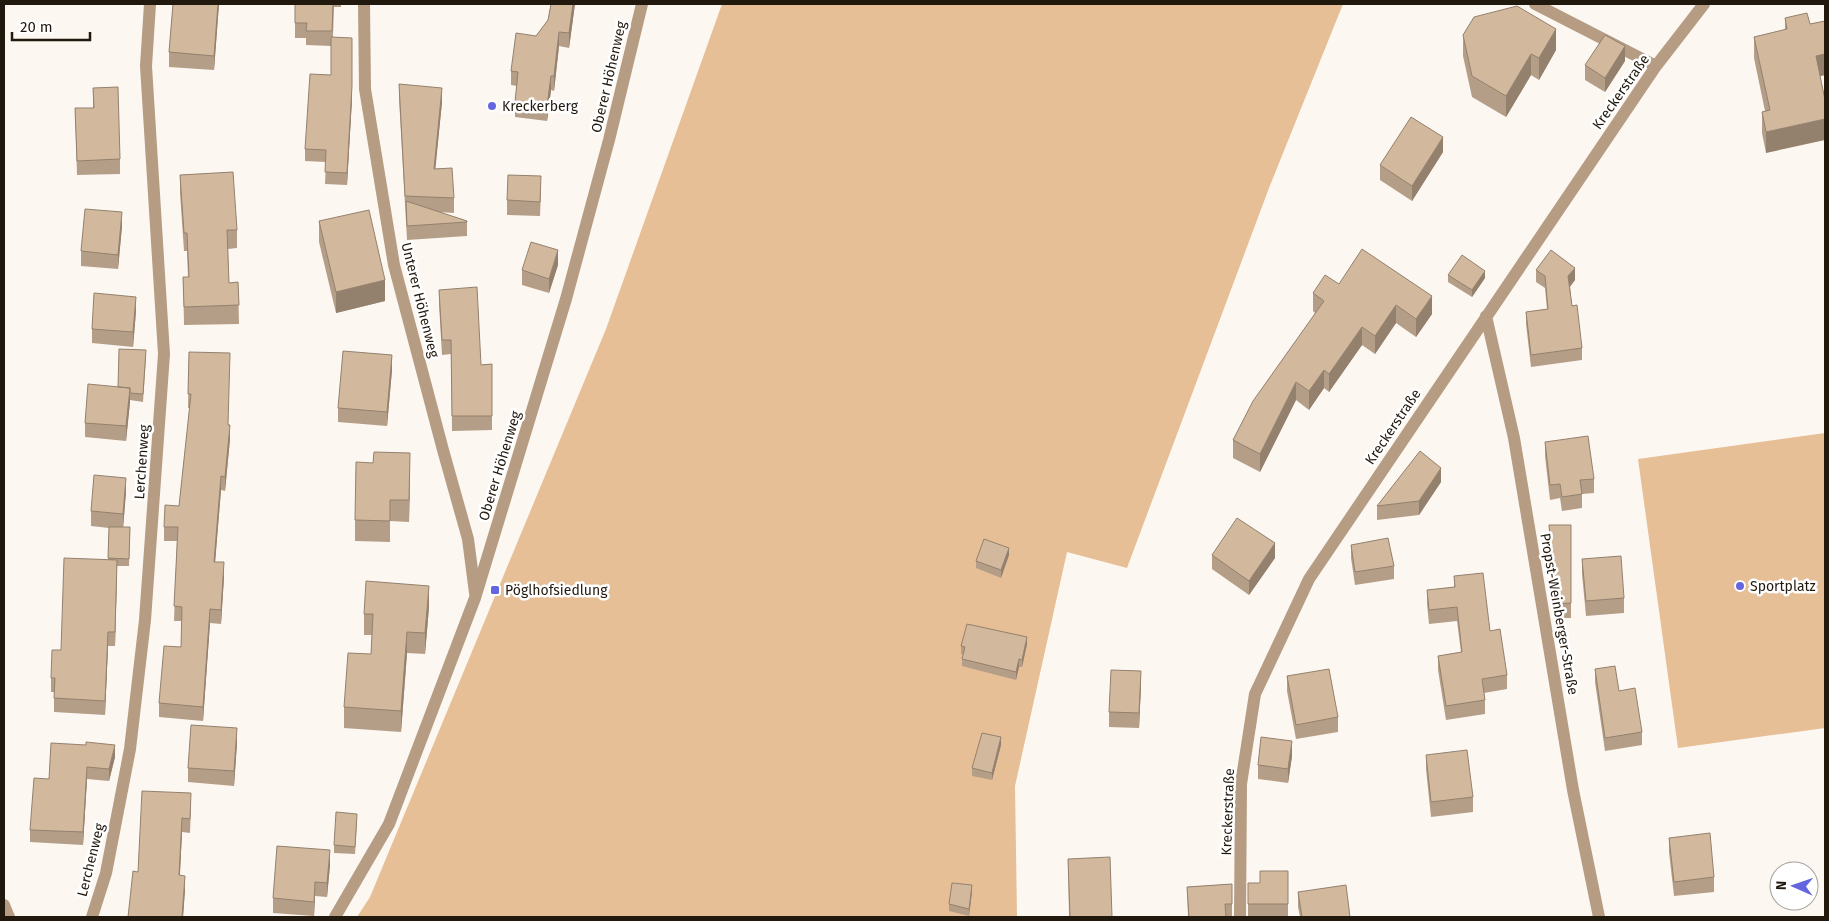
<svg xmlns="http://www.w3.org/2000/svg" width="1829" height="921" font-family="'Fira Sans',sans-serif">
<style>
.green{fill:#e6bf96}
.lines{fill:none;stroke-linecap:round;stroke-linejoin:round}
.minor{stroke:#b59c82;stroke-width:12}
.wall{fill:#b59e87}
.shaded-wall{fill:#93816e}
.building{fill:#d2b89d;stroke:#93816e}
.poi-dot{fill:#6466df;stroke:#fff;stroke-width:2}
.labels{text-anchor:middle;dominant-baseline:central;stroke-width:5;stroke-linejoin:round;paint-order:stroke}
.street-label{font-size:14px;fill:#22190e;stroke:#fff}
.poi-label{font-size:14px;fill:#22190e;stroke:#fff;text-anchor:start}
</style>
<rect width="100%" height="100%" fill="#fdf7f2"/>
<path class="green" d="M722,4H1343L1269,188L1127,568L1067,552L1015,786L1017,917H357L370,897L606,329Z
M1825,433V728L1678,748L1638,459Z"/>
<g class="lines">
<path class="minor" d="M364,4L365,89L394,265L443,450L468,539L475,593
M1535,4L1656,66
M1486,316L1514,438L1573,790L1599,917
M4,905L9,917
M92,917L106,873L130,749L145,620L164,354L146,66L150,4
M335,917L389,824L475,598L566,299L609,140L642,4
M1240,917L1241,784L1255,694L1309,579L1656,66L1704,4"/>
</g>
<path class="wall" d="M173,4H219L214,70L169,67V52Z
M295,4H341V7H334L333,37L352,99L347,185L325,184L326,162L305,161V149L331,75V46L306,45V38H295Z
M551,4H575L569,48L559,46L554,91L551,90L547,121L515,117V102L517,86L511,85V71L536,36L548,20Z
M1785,18L1810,24L1825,21V75L1820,76L1766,153L1762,133V112L1765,111L1754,58V37L1785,30Z
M1463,35L1556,50L1539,80L1531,75L1506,117L1472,97L1463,56Z
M1625,61L1605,92L1585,80V65Z
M399,84L442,102L435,169L454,198V213L439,212L467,221V236L407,240L399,98Z
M93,88L120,159V174L77,175L75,108H93Z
M1443,152L1412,201L1380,180V165Z
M180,175L237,230V248L228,249L229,283L238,282L239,324L184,325L183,277H188L187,251H184L180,193Z
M541,191L540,216L507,215V200Z
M319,221L385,301L336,313L319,242Z
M122,226L118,269L81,266V251Z
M558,265L549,293L522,285V270Z
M1536,270L1575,280L1570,287L1572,306L1582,348V360L1531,367L1526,324V312L1547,309L1545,288L1536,282Z
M1448,275L1485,278L1472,297L1448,282Z
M1339,284L1432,314L1416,337L1396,323L1375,354L1362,345L1329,392L1324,388L1309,410L1296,400L1260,472L1233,458V440L1315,313L1313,311V293Z
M439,290L481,365L492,364V430L452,431L451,354L442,355L439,304Z
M136,311L133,347L92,343V329Z
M189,352L229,425L230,439L225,491L221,490L215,562L224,577L221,624L210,623L203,721L159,717V703L181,647L182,621H174L177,541H164V527L179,506L190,408H188Z
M146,357L143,402L130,400L126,441L85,437V423Z
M392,370L387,426L338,422V408Z
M1545,442L1594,479V493L1582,494V508L1562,511L1560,498L1550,500L1545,456Z
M373,463L410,474L409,522L390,521V542L355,541V520Z
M1441,482L1419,515L1377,520V506Z
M126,492L123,527H130L129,566H117L115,646H108L105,715L54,712V692H51V678L61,650L108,560L109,528L91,526V511Z
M1549,525H1571V618H1555L1549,540Z
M1351,545L1394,566V579L1355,585L1351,558Z
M1009,555L1001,578L976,568V561Z
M1212,555L1275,558L1249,595L1212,569Z
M1582,559L1624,598V613L1586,616L1582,574Z
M1454,576L1490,631L1507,675V689L1484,693L1485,700V714L1446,720L1438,670V656L1461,652L1457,621L1429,624L1427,604V590L1454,587Z
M429,607L425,654L407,653L401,732L344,728V707L371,654L372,635H364V614Z
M1027,644L1022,667H1019L1016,680L962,666V659L963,654H961V646Z
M1595,669L1619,691L1642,732V745L1605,751L1595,682Z
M1287,676L1338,717V732L1296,739L1287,691Z
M1141,685L1139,728L1109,727V712Z
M237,743L234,786L188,782V768Z
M1001,745L992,780L972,776V768Z
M1426,755L1473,797V812L1431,817L1426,769Z
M1292,756L1288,783L1258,779V765Z
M115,757L109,781L87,779L83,845L30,842V830L49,779Z
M191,807L190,833L182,832L180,875L185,890L183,917H128L138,872Z
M357,821L355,854L334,853V845Z
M1669,838L1714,877V892L1674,896L1669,852Z
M1068,859L1112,917H1069Z
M330,865L327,897L315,896L314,916L273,913V898Z
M1288,871V917H1248V883H1260Z
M1232,884V917H1188L1187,887Z
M972,892L969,916L949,911V904Z
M1298,892L1350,917H1300L1298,907Z"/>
<path class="shaded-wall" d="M218,4H219L214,70V56Z
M573,4H575L569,48V33Z
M1556,29V50L1539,80V58Z
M559,32V46L554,91V76Z
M1625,46V61L1605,92V78Z
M1531,54V75L1506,117V96Z
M1825,54V75L1816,77V56Z
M551,76V90L547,121V106Z
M352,86V99L347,185V173Z
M442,88V102L434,183V169Z
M1825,119V140L1766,153V132Z
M1443,137V152L1412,201V186Z
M122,212V226L118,269V255Z
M558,250V265L549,293V279Z
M1575,268V280L1568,289V276Z
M1485,271V278L1472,297V290Z
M385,280V301L336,313V292Z
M1432,296V314L1416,337V319Z
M136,297V311L133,347V332Z
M1396,305V323L1375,354V336Z
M1362,327V345L1329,392V374Z
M392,355V370L387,426V412Z
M1324,370V388L1309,410V391Z
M1296,382V400L1260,472V454Z
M130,388V403L126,441V426Z
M230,425V439L225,491V477Z
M410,453V474L409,522V500Z
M1441,468V482L1419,515V501Z
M221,476V490L214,576V562Z
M126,478V492L123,529V514Z
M1275,543V558L1249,595V581Z
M1009,548V555L1001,578V570Z
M117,560V574L115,646V632Z
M224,562V577L221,624V610Z
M429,586V607L425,654V633Z
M210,609V623L203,721V707Z
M108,632V646L105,715V701Z
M407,632V653L401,732V711Z
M1027,637V644L1022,667V660Z
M1019,659V667L1016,680V672Z
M1141,671V685L1139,728V713Z
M237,728V743L234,786V771Z
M1001,737V745L992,780V773Z
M1292,741V756L1288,783V769Z
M115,745V757L109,781V769Z
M87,767V779L83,845V832Z
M182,818V832L179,890V875Z
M330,850V865L327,897V883Z
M185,876V890L183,917H182Z
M315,882V896L314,916V902Z
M972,885V892L969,916V909Z"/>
<path class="building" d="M173,4H218L214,56L169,52Z
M295,4H333L332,31H306L307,23H295Z
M551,4H573L569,33L559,32L554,76H551L547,106L515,102L518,72L511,71L516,33L536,36L548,20Z
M1517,6L1556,29L1539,58L1531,54L1506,96L1472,76L1463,35L1474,17Z
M1807,13L1810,24L1825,21V54L1816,56L1825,100V119L1766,132L1762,112L1770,110L1754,37L1787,29L1785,18Z
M1605,35L1625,46L1605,78L1585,65Z
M331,37L352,38V86L347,173L325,172L326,150L305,149L310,74L331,75Z
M399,84L442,88L434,169L452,168L454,198L405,196Z
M118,87L120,159L77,161L75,108H94L93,88Z
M1411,117L1443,137L1412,186L1380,165Z
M233,172L237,230H227L229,283L238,282L239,305L184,307L183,277H189L187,233H184L180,175Z
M508,175L541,176L540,202L507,200Z
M406,201L467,221V222L407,226Z
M85,209L122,212L118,255L81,251Z
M369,210L385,280L336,292L319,221Z
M531,242L558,250L549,279L522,270Z
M1362,249L1432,296L1416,319L1396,305L1375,336L1362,327L1329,374L1324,370L1309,391L1296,382L1260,454L1233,440L1253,401L1324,301L1313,293L1325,275L1339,284Z
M1551,250L1575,268L1568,276L1572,306L1577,305L1582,348L1531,355L1526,312L1548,309L1545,276L1536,270Z
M1462,255L1485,271L1472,290L1448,275Z
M477,287L481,365L492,364V416H452L451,340H442L439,290Z
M94,293L136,297L133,332L92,329Z
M119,349L146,350L143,394L130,393V388L118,387Z
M343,351L392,355L387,412L338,408Z
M189,352L230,353L228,425H230L225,477L221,476L214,562H224L221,610L210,609L203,707L159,703L164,646L181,647L182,607L174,606L178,527H164L165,505L179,506L191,394H188Z
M88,384L130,388L126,426L85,423Z
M1588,436L1594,479L1580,480L1582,494L1562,497L1560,484L1550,485L1545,442Z
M1420,451L1441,468L1419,501L1377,506Z
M374,452L410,453L409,500H390V521L355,520L356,462L373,463Z
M94,475L126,478L123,514L91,511Z
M1237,518L1275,543L1249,581L1212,555Z
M1549,525H1571V603L1555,604Z
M109,527H130L129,559L108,558Z
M1388,538L1394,566L1355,572L1351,545Z
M984,539L1009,548L1001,570L976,561Z
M1621,556L1624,598L1586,601L1582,559Z
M64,558L117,560L115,632H108L105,701L54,698L55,678H51L52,650H61Z
M1483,573L1490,631L1500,629L1507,675L1482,679L1485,700L1446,706L1438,656L1462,652L1457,607L1429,610L1427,590L1455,587L1454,576Z
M366,581L429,586L425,633L407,632L401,711L344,707L348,653L371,654L373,614H364Z
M967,624L1027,637L1022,660L1019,659L1016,672L962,659L965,647L961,646Z
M1615,666L1619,691L1635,688L1642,732L1605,738L1595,669Z
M1329,669L1338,717L1296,725L1287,676Z
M1111,670L1141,671L1139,713L1109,712Z
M191,725L237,728L234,771L188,768Z
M982,733L1001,737L992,773L972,768Z
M1261,737L1292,741L1288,769L1258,765Z
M86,742L115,745L109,769L87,767L83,832L30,830L34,778L49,779L51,743L86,745Z
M1467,750L1473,797L1431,802L1426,755Z
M142,791L191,793L190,819L182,818L179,875L185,876L182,917H128L133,871L138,872Z
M336,812L357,814L355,847L334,845Z
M1710,833L1714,877L1674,882L1669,838Z
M277,846L330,850L327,883L315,882L314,902L273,898Z
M1110,857L1112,917H1070L1068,859Z
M1260,871H1288V904H1248V883H1260Z
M952,883L972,885L969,909L949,904Z
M1232,884V904H1225L1226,917H1189L1187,887Z
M1346,885L1350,917H1302L1298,892Z"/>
<g class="poi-dot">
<circle cx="492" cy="106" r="5"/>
<circle cx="1740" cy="586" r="5"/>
<rect x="490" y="585" width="10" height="10" rx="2.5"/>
</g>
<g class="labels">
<g class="street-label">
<text transform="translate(609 77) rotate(-77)">Oberer Höhenweg</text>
<text transform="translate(1621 92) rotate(-55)">Kreckerstraße</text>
<text transform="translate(420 300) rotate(76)">Unterer Höhenweg</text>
<text transform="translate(1393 427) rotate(-56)">Kreckerstraße</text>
<text transform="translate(142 462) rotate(-86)">Lerchenweg</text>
<text transform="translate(500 466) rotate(-73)">Oberer Höhenweg</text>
<text transform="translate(1559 614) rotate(80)">Propst-Weinberger-Straße</text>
<text transform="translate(1228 812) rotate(-88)">Kreckerstraße</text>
<text transform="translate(91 860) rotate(-76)">Lerchenweg</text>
</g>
<g class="poi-label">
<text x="502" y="106">Kreckerberg</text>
<text x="1750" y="586">Sportplatz</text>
<text x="505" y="590">Pöglhofsiedlung</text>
</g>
</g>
<rect width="1829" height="921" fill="none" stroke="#22190e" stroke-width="10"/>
<g transform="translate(1794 886) rotate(272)"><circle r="24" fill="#ffffff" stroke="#a7a39f"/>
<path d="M0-4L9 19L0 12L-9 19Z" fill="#6466df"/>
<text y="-8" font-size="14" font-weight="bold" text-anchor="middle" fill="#22190e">N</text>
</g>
<path d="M12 32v8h78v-8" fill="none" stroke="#22190e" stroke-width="2.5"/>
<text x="20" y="32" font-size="15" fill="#22190e" stroke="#ffffff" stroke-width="4" paint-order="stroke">20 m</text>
</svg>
